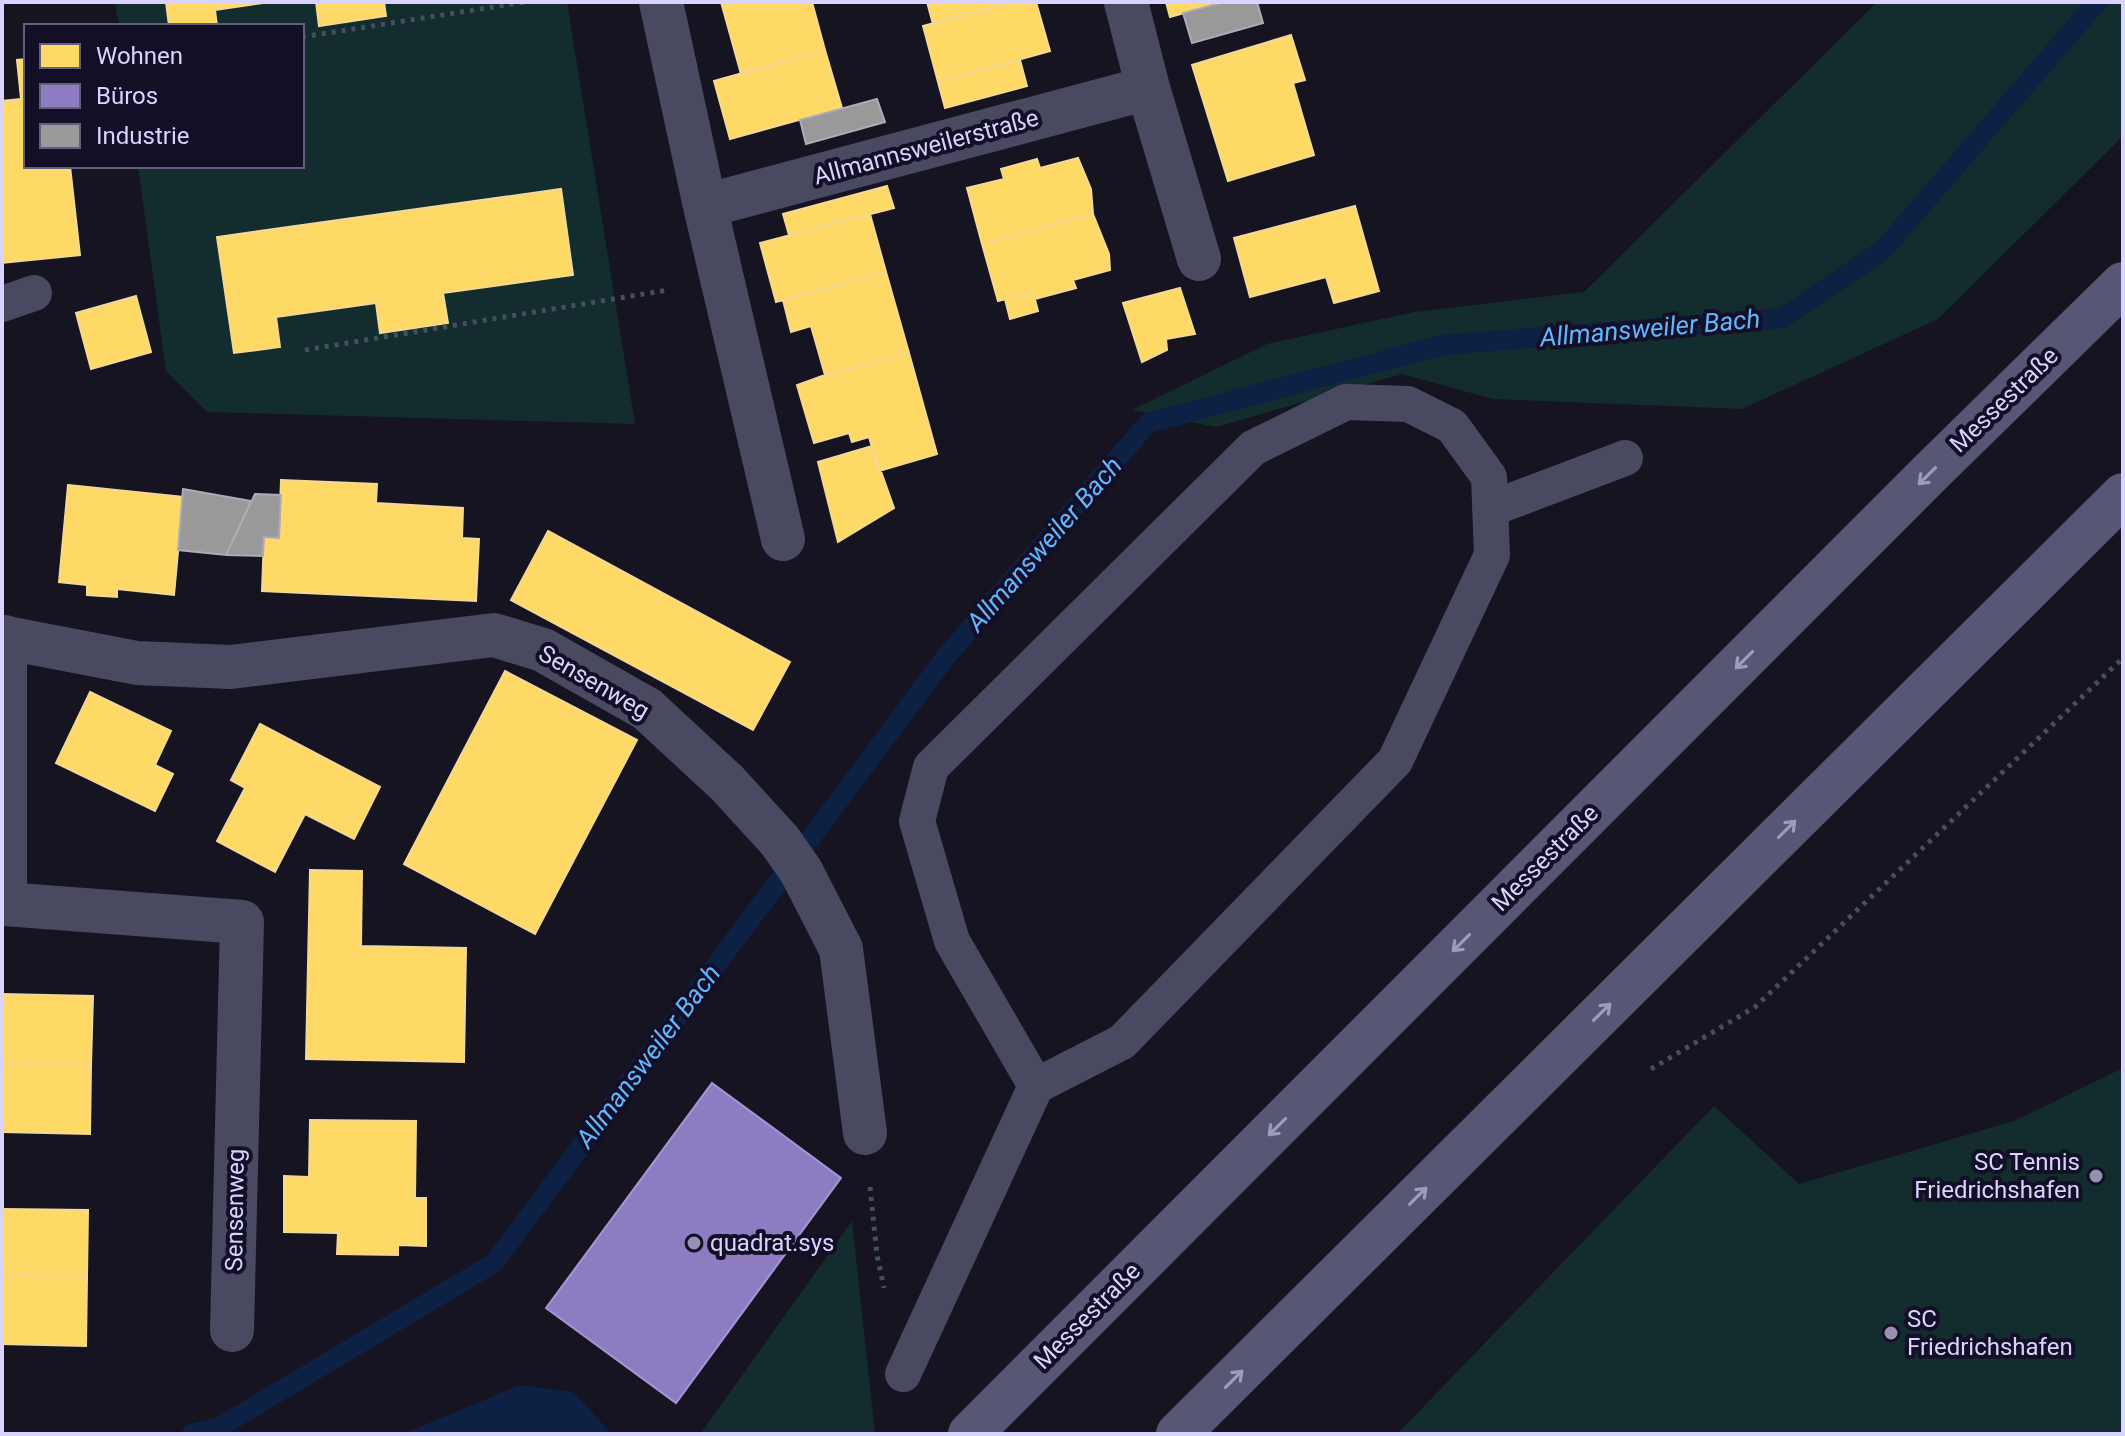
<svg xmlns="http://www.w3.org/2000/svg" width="2125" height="1436" font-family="Roboto,sans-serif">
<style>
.green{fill:#132c2d}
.water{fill:#0d2144}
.homes{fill:#ffd966;stroke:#f4d894;stroke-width:2}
.offices{fill:#8e7cc3;stroke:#a496d5;stroke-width:2}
.industry{fill:#999;stroke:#acabb8;stroke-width:2}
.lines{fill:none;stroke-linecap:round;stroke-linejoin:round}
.stream{stroke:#0d2144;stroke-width:20}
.path{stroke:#44505f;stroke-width:5;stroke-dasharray:4 6;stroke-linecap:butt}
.lane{stroke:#4a4962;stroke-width:36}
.street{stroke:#4a4962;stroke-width:44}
.secondary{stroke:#575674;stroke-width:44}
.oneway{stroke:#9e9bc0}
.poi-dot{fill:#9591b1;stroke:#130f26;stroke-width:3}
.labels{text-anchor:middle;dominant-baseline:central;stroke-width:8;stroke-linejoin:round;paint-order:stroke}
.street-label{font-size:24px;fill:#d9d4ff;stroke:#130f26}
.poi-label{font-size:24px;fill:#d9d4ff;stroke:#130f26;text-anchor:start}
.water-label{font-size:26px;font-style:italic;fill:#62b6ff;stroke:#130f26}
</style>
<rect width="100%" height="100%" fill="#161421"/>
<path class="green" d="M115,2H567L635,424L207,412L166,371L138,166H302V26H119Z
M1877,2H2123V136L1938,319L1742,409L1493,399L1402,374L1216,427L1132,410L1267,344L1415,312L1584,292Z
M2123,1068V1434H1397L1714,1106L1799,1184L2014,1121Z
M852,1221L875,1434H701V1433Z"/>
<path class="water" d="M520,1385L573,1392L612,1434H403Z"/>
<path class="homes" d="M166,2H270L215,10L217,26H169Z
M316,2H384L386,16L319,26Z
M721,2H812L825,50L741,74Z
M927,2H1013L933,24Z
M1013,2H1036L1050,51L938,82L923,26Z
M1166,2H1224L1170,17Z
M1291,35L1305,80L1293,83L1314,155L1228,181L1192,65Z
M825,50L842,108L730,139L714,81Z
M26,59V166H70L80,255L2,263V101L21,99L17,60Z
M1020,60L1027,86L945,108L938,82Z
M1078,158L1091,189L1093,214L982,244L967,188L1004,179L1001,169L1037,159L1040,168Z
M887,186L894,208L789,235L783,214Z
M561,189L573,275L443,293L448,323L380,333L376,303L276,317L280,347L234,353L217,237Z
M1355,206L1379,291L1334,303L1326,277L1250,297L1234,238Z
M870,214L886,272L776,302L760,243Z
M1093,214L1109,254L1110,270L1073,280L1076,288L1035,299L1033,292L998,301L982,244Z
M886,272L909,353L825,375L811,326L791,332L783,300Z
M1180,288L1195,334L1166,339L1167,350L1142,362L1123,303Z
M1033,292L1038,311L1010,319L1005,299Z
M136,296L151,352L91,369L76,313Z
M909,353L937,454L879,471L869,437L852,442L849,433L814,443L797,385L825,375Z
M872,446L894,508L838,542L818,462Z
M281,480L377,484L376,503L463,508L462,538L479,539L476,601L262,591L264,537L279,538Z
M68,485L183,497L174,595L117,589V597L87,595V585L59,582Z
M548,531L790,662L753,730L511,600Z
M505,671L637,740L535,934L404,864Z
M90,692L171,731L155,765L173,774L155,811L56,763Z
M260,724L380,787L354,839L305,814L275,872L217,841L245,788L231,780Z
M310,870L362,871L361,946L466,948L464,1062L306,1059Z
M2,994L93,996L91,1065L2,1062Z
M2,1062L91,1065L90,1134L2,1132Z
M310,1120L416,1121L415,1198H426V1246L398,1245V1255L337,1254L338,1233L284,1232V1176L309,1177Z
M2,1209L88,1210L87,1276L2,1275Z
M2,1275L87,1276L86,1346L2,1344Z"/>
<path class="offices" d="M712,1083L841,1178L676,1403L546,1308Z"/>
<path class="industry" d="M1224,2H1257L1263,23L1192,43L1183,13Z
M877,99L885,122L806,144L800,120Z
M183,489L251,501L226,555L178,550Z
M255,494L281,495L279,538L264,537L263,556L226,555Z"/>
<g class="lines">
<path class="stream" d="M192,1434L220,1427L494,1263L945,658L1148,423L1443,345L1782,318L1883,250L2097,2"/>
<path class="path" d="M302,37L525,2
M305,350L668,290
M1651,1069L1755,1007L2123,658
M870,1187L877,1255L884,1288"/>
<path class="lane" d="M2,304L34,293
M1490,509L1625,458
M903,1374L1036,1086L952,941L917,821L931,767L1253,448L1346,402L1408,404L1452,426L1489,477L1492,555L1395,761L1122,1042L1036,1086"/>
<path class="street" d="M661,2L705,206L783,539
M1126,2L1148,88L1199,259
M705,206L1148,88
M2,637L137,663L231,667L494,635L543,650L647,709L727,783L780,841L801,871L841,949L865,1133
M5,637V904L242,922L232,1330"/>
<path class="secondary" d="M970,1434L1930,473L2123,284
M1178,1434L2123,495"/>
</g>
<defs><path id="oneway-shaft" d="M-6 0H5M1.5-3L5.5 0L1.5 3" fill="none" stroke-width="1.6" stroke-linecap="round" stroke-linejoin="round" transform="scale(2)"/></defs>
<g class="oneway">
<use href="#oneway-shaft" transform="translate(1927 476) rotate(135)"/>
<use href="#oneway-shaft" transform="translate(1744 660) rotate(135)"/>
<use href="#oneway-shaft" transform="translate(1787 829) rotate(-45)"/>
<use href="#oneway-shaft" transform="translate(1461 943) rotate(135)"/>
<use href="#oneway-shaft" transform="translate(1602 1012) rotate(-45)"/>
<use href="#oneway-shaft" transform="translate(1277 1127) rotate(135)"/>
<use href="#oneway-shaft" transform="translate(1418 1196) rotate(-45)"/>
<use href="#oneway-shaft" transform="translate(1234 1379) rotate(-45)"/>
</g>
<g class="poi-dot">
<circle cx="2096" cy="1176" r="8"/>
<circle cx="694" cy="1243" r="8"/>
<circle cx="1891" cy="1333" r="8"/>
</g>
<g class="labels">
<g class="street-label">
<text transform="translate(926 147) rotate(-15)">Allmannsweilerstraße</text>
<text transform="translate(2004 400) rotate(-44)">Messestraße</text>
<text transform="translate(594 682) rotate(30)">Sensenweg</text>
<text transform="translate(1545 858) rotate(-45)">Messestraße</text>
<text transform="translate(235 1210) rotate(-89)">Sensenweg</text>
<text transform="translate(1087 1316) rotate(-45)">Messestraße</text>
</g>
<g class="poi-label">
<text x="2080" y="1162" text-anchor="end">SC Tennis<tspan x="2080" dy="28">Friedrichshafen</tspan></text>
<text x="710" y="1243">quadrat.sys</text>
<text x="1907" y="1319">SC<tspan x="1907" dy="28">Friedrichshafen</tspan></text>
</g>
<g class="water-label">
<text transform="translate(1650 328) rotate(-5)">Allmansweiler Bach</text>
<text transform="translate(1044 544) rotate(-49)">Allmansweiler Bach</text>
<text transform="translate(648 1056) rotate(-53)">Allmansweiler Bach</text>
</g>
</g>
<rect width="2125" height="1436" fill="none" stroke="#d9d4ff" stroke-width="8"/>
<rect x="24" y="24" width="280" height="144" fill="#130f26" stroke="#625e7d" stroke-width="2"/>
<rect x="40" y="44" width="40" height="24" fill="#ffd966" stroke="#625e7d" stroke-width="2"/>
<text x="96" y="64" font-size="24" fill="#d9d4ff">Wohnen</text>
<rect x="40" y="84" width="40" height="24" fill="#8e7cc3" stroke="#625e7d" stroke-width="2"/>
<text x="96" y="104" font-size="24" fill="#d9d4ff">Büros</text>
<rect x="40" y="124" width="40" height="24" fill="#999999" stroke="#625e7d" stroke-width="2"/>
<text x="96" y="144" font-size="24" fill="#d9d4ff">Industrie</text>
</svg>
